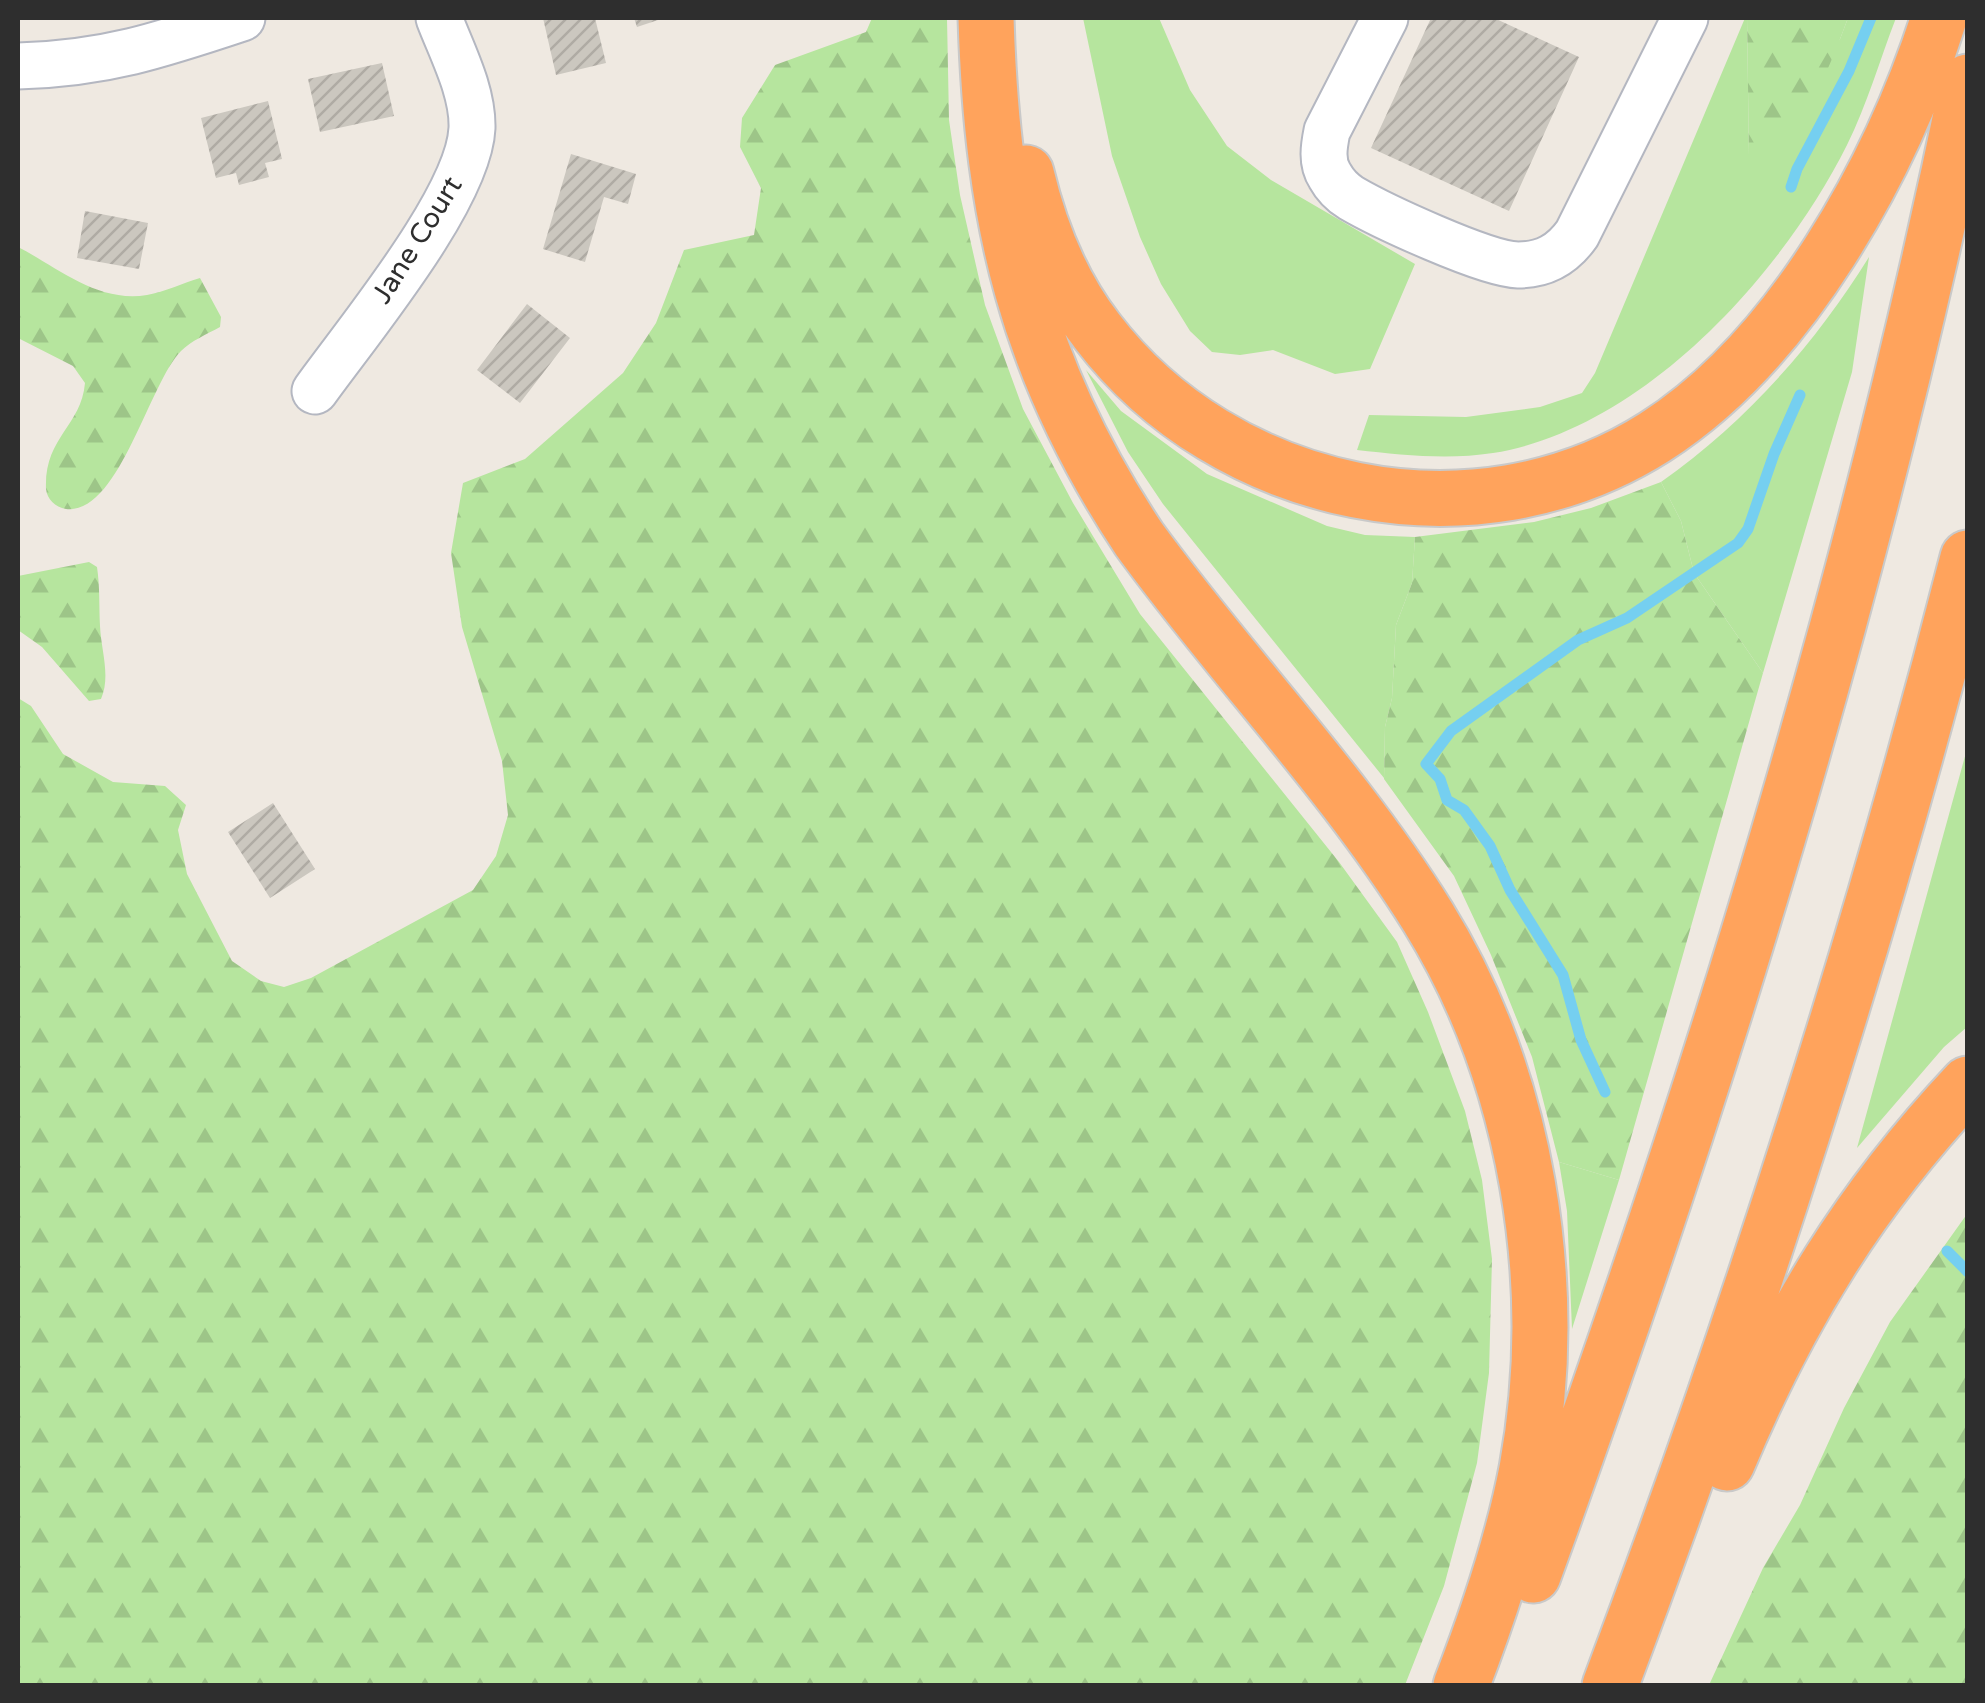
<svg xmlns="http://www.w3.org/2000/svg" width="1985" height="1703" font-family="'Varela Round',sans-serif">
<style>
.grass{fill:#b6e59e}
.forest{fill:url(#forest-firs)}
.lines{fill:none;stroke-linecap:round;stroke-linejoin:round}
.stream{stroke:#75cff0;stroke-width:11}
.building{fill:url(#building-hatch)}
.minor-casing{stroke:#b4b7c1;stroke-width:49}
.highway-casing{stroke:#c9c9c9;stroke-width:59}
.minor{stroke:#fff;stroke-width:45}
.highway{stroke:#ffa35c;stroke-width:55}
.labels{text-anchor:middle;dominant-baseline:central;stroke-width:9;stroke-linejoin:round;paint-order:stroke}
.street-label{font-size:28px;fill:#2e2e2e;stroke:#fff}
</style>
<defs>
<pattern id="forest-firs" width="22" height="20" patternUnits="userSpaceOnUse" patternTransform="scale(2.5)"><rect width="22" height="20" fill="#b6e59e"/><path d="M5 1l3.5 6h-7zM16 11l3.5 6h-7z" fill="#9dc588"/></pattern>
<pattern id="building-hatch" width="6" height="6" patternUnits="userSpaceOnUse" patternTransform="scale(2.5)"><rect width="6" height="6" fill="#cbc7bf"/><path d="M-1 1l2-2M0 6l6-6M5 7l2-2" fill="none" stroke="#afaba4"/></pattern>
</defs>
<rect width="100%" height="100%" fill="#efe9e1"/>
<path class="grass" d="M1083,18H1159L1190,90L1227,146L1271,180L1415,264L1370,369L1335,374L1273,350L1240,355L1212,352L1190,331L1161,284L1140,237L1112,156Z
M1745,18H1747L1749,156L1840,39L1848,18H1896C1880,59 1867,105 1847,145C1782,275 1643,429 1493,453C1448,460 1401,455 1357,450L1369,415L1466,417L1540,407L1582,393L1595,373Z
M1869,257L1852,372L1763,673L1694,573L1681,521L1661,482C1746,422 1815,344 1869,257Z
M1086,370L1121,411L1207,474L1327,526L1365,535L1415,537L1412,583L1396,625L1392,698L1385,727L1384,778L1163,504L1128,452Z
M1967,749V1027L1944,1047L1857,1148Z
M1559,1162L1619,1180L1572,1329L1567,1211Z"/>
<path class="forest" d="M872,18H947L949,120L960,195L985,305L1023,409L1073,503L1140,614L1339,862L1397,942L1428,1012L1465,1111L1482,1180L1492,1259L1489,1373L1477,1463L1444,1586L1405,1685H18V698L31,706L63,754L113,782L165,786L186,805L178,830L187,874L232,961L261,981L284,987L311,978L473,890L496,856L508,815L502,761L462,627L451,553L463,483L525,459L623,373L656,323L684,250L754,235L761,188L740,147L742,118L775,65L866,32Z
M1747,18H1848C1836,50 1814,109 1790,133C1779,145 1764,150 1749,157Z
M18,247C59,268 97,303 147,295C165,292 183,283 200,278L221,317L220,327C207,334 191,341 181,351C149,383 119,515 66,509C55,507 47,499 46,489C44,437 81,427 85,383L73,366L18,338Z
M1661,482L1681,521L1694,573L1763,673L1619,1180L1559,1162L1532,1057L1491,955L1454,876L1384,779L1385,727L1392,698L1396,625L1412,583L1415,537L1534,522L1591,508Z
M89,562L97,567C100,587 99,606 100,626C101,650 111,676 101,699L89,701L42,647L18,630V576Z
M1967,1214V1685H1709L1763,1568L1800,1505L1844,1408L1890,1322Z"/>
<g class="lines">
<path class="stream" d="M1791,187L1797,169L1849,71L1871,18
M1605,1092L1581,1040L1563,975L1510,890L1490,846L1464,810L1447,800L1440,779L1426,764L1451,731L1578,640L1627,618L1738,543L1748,529L1774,454L1800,395
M1947,1251L1968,1272"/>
</g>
<path class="building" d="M543,18H595L606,63L556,75Z
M634,18H664L637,27Z
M1431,18H1494L1579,57L1509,211L1371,148Z
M382,63L394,116L320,132L308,79Z
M268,101L282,159L265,163L269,177L239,185L236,173L216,178L201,118Z
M571,154L636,174L628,204L604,197L585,262L543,249Z
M85,211L148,223L139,269L77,258Z
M527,304L570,338L520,403L477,370Z
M273,803L315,869L270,898L228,832Z"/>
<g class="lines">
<defs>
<path id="minor" d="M1385,18L1327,131C1324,146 1321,162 1330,176C1335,185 1343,193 1351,198C1382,216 1485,264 1518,265C1544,265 1562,255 1577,234L1685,18
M18,66C104,64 161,45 242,18
M315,391C358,331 469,198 472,128C473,91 452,52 439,18"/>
<path id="highway" d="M986,18C992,219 1026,369 1139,539C1232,667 1344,782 1428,917C1527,1077 1561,1285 1527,1469C1513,1543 1488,1616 1461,1686
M1026,173C1039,228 1062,286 1097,331C1225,499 1474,552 1655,437C1791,350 1891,168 1939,18
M1727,1463C1788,1317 1859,1200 1968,1084
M1533,1575C1710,1088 1864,591 1968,82
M1610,1686C1749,1316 1870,941 1968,558"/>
</defs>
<use href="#minor" class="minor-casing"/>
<use href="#highway" class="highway-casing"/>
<use href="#minor" class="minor"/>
<use href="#highway" class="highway"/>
</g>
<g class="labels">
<g class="street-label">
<text transform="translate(417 240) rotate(-58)">Jane Court</text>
</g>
</g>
<rect width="1985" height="1703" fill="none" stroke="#2e2e2e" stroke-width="40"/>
</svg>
